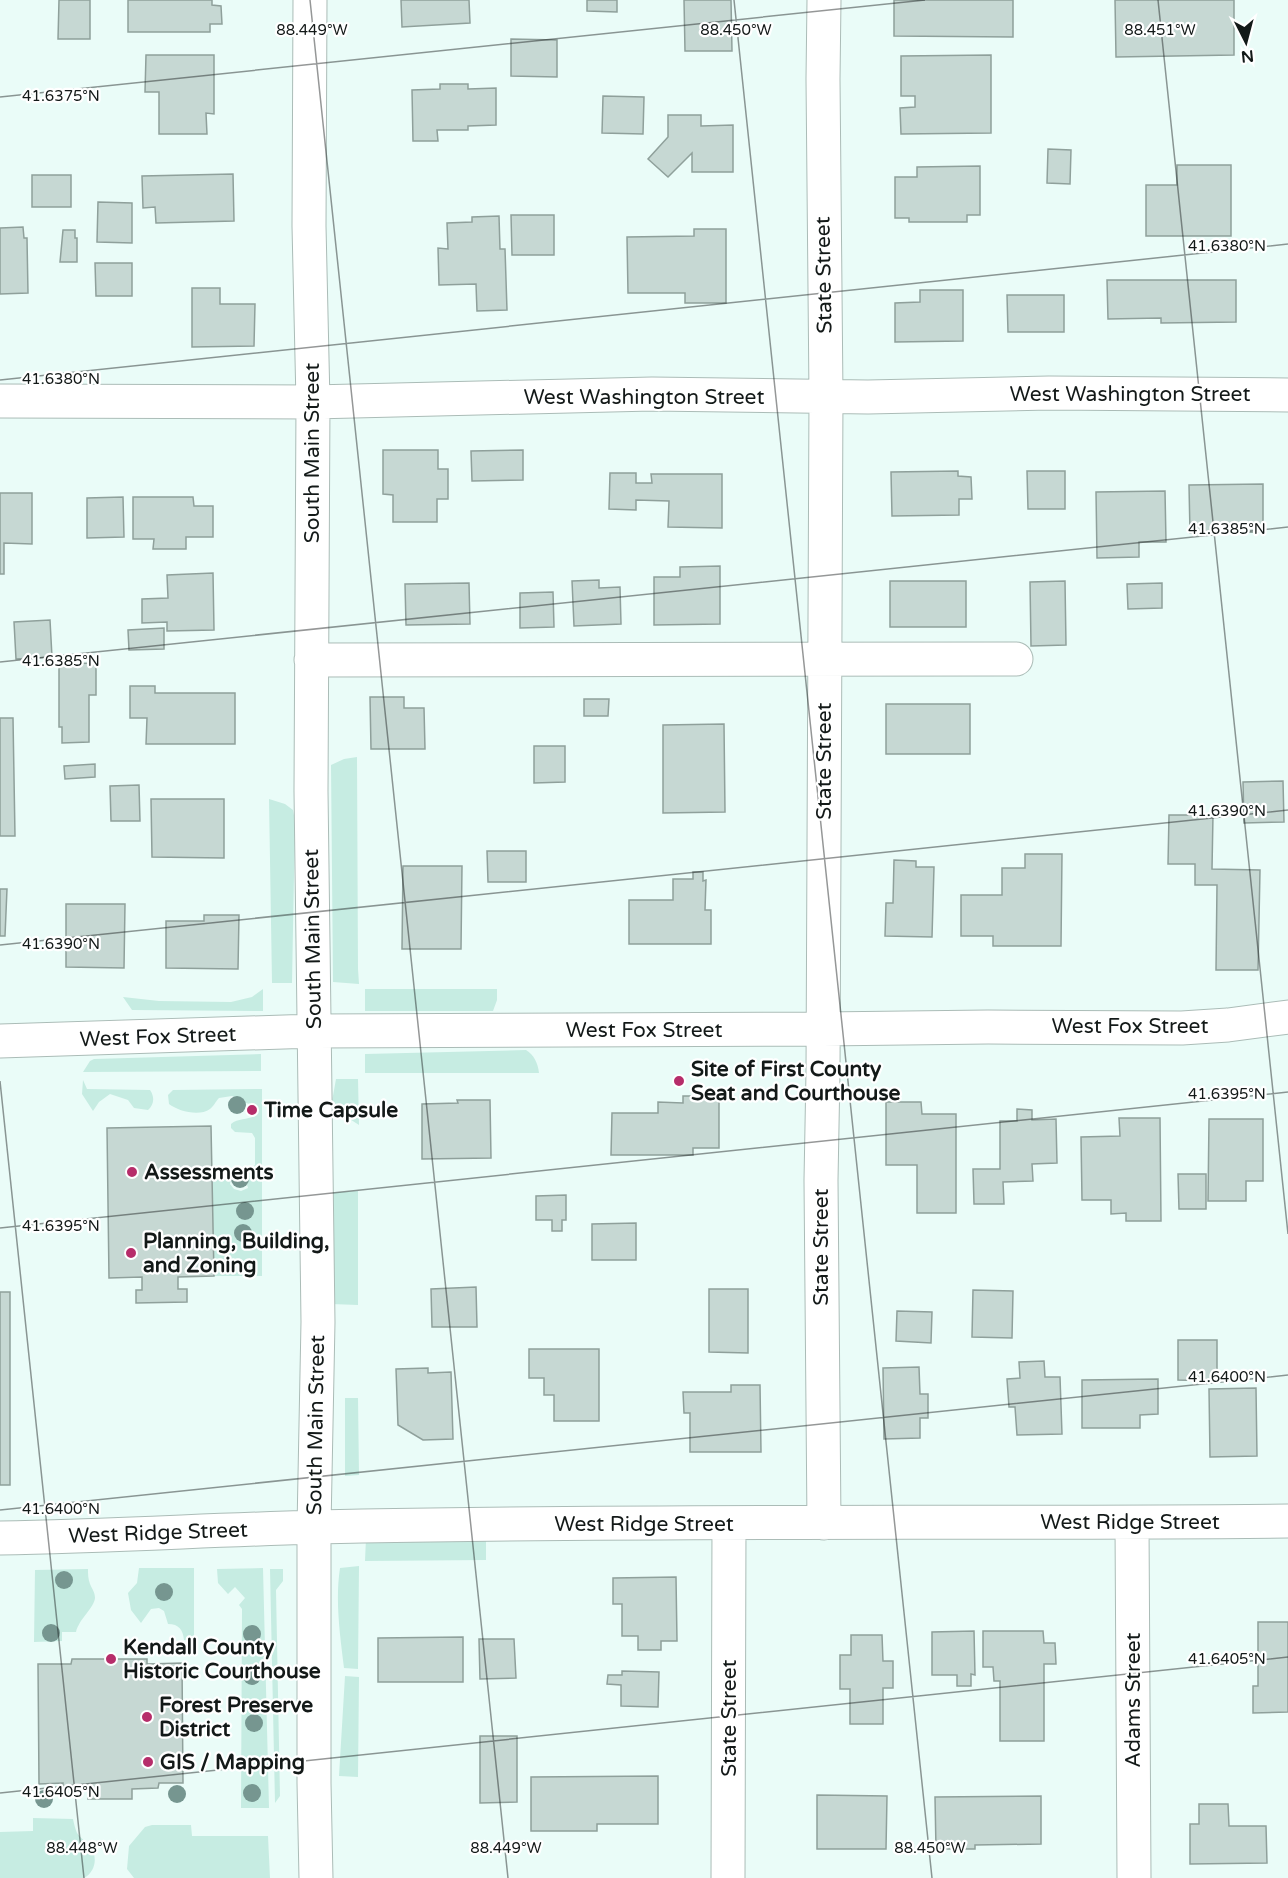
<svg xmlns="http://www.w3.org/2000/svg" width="1288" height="1878" font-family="'Varela Round',sans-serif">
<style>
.green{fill:#c6ece2}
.building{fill:#c6d8d3;stroke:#8fa09b;stroke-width:1.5}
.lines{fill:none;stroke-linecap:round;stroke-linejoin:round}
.minor-casing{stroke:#abbcb7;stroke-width:35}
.minor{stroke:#fff;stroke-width:33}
.tree{fill:#769690}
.ticks{fill:none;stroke:#131918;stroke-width:1.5;stroke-opacity:0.45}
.poi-dot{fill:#b62d6a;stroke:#fff;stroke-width:2}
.labels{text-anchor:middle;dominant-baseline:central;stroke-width:4.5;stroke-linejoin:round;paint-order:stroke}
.street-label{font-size:21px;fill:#131918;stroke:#fff}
.poi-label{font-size:21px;font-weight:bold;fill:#131918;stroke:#fff;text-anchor:start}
.ticks-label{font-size:15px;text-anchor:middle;fill:#131918;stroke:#fff;stroke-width:4.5;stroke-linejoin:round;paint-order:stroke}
</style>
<rect width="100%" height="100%" fill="#eafcf8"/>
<path class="green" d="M357,757L358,969L359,984L333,982L331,765L344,759Z
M269,799L285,804L293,810L295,821L292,983H272Z
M263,989V1011H260L132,1010L123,997L159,1001L231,1002L252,997Z
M365,989H497V1000L493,1011H365Z
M526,1050C534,1055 538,1063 539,1073H365V1054Z
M261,1054V1071L83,1072L90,1061L94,1059Z
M336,1079H358L359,1125L331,1107Z
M83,1080L87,1089L150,1090C155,1097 154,1105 148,1110L134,1108L128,1100L110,1094L99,1102L93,1111L82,1094Z
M262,1089V1276H214L212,1168H230L232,1173L230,1184L234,1189L241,1191L248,1188C244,1174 245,1174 255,1165V1138L252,1133L235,1132L231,1128V1124C238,1118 247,1120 255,1116L256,1110L254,1105L246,1103L244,1100L232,1096L219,1098C216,1101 213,1107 210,1109C199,1117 178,1111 169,1104L168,1095L173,1090Z
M358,1191V1305L331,1304V1193Z
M345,1398H358L359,1475L345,1476Z
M366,1538H486V1560L365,1561Z
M359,1566L358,1669L344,1668C340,1635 335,1601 340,1568Z
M139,1568H194V1640H184C183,1630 179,1624 168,1624L164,1611L159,1608L151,1609L141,1623L131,1610L128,1593L137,1583Z
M263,1568L269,1808H241L242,1609L239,1605L245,1598L235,1587L228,1594L218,1583L217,1569Z
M88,1569C88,1574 88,1579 90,1584C92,1589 95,1592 95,1598C94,1608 79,1619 76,1632H62V1641L34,1642L35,1570Z
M270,1569H283V1581L276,1590L280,1796L275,1803Z
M345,1676L359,1677L358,1777L339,1776Z
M33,1818L73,1819C74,1824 75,1828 77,1833C81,1839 87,1842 91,1848C98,1858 95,1872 84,1878H0V1832L33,1831Z
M152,1825H191L192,1836H268L270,1878H134L127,1869L129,1846L145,1827Z"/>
<path class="building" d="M59,0H90V39H58Z
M128,0H212V5L221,6L222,24H210V32H128Z
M401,0H469L470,23L402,27Z
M587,0H617V12L587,11Z
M684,0H731L732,51H685Z
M894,0H1013V37L894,36Z
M1115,0H1234V55L1116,57Z
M511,39L557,40V77L511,76Z
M146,55H214V114L206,113L207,134H159V92H145Z
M991,55V133L901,134L900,108L915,107V96H901V56Z
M440,84H468V89L496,88V125L468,126V130H437L438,141H413L412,90L440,89Z
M603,96L644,97L643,134L602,133Z
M668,115H701V126L733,125V172H692V153L668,177L648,159L668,137Z
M1048,149L1071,150L1070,184L1047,183Z
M1177,165H1231V236H1146V185H1177Z
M980,166V215H967V222H909V218H895V177H917V167Z
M233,174L234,221L156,223L155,207L143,208L142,176Z
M32,175H71V207H32Z
M98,202L132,203V243L97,242Z
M511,215H554V255H512Z
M499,216L500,249H505L507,310L477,311L476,284L439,285L438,248L448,249L447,223L472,222V217Z
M23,227L24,238H27L28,293L0,294V228Z
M694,229H726V303H685V293H628L627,237L694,236Z
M63,230H75V238H77V262H60Z
M95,263H132V296H96Z
M1107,280H1236V322L1161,323V318L1108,319Z
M192,288H220V304H255L254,346L192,347Z
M920,290H963V341L895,342V303L920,302Z
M1007,295H1064V332H1008Z
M383,450H438V469H448V499H437V522H393V495L383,494Z
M523,450V480L472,481L471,451Z
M958,471V476L971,477L972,499H959V515L892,516L891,472Z
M1027,471H1065V509H1028Z
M610,473H636V483H652L651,474H722V528L668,527L669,501L636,500V510L609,509Z
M1263,484V532L1190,533L1189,485Z
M1165,491L1166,542H1139V557L1097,558L1096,492Z
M0,493H32V544L4,543V574H0Z
M123,497L124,537L87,538V498Z
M133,497H193L194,506H213V537H186V549H153L154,539H133Z
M720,566V624L654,625V577H680V567Z
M213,573L214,630L167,631V622L142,623V599L168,598L167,575Z
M599,580V588L620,587L621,624L574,626L572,581Z
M890,581H966V627H890Z
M1065,581L1066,645L1031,646L1030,582Z
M469,583L470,624L406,625L405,584Z
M1162,583V608L1128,609L1127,584Z
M553,592L554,627L520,628V593Z
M50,620L52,657L16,659L14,622Z
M164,628V649L129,650L128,630Z
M96,663V695H89V742L62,743V727H59V664Z
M130,686H155V693H235V744H146L147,718H130Z
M370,697H404V708H424L425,749H371Z
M584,699H609L608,716H584Z
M886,704H970V754H886Z
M0,718H13L15,836H0Z
M724,724L725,812L663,813V725Z
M534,746H565V782L534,783Z
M95,764V777L65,779L64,766Z
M1283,781L1284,822L1244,823L1243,782Z
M139,785L140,821H111L110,786Z
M151,799H224V858L152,857Z
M1169,815H1213L1212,869L1260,870L1258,970H1216L1217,885H1195V864H1168Z
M487,851H526V882H488Z
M1025,854H1062L1061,946H993V936H961V895H1002V868H1025Z
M894,860L916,861V867H934L932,937L885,936L886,903H893Z
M403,866H462L461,949H402Z
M693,872H703V881L706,880L705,910H711V944H629V900H673V879H693Z
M0,889H7L5,936H0Z
M66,904H125L124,968L66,967Z
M204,915H239L238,969L166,968V921H204Z
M683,1096H719V1148H693V1155H611L612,1113H658V1102L683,1103Z
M457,1100H490L491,1158L422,1159V1104L458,1103Z
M886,1102H921L922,1114H956V1213H917V1165H886Z
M1017,1109L1032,1110V1120L1056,1119L1057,1163L1032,1164L1033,1181L1003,1182L1004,1204H974L973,1169H1000V1121H1017Z
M1119,1118H1160L1161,1221H1126V1213L1111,1214V1200H1082L1081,1137L1120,1136Z
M1209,1119H1263V1181H1246V1201H1208Z
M211,1126L214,1276L178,1277V1289H187V1302L136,1303V1290H142V1277L109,1278L107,1128Z
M1178,1174H1206V1209H1179Z
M566,1195V1220H562V1231H552V1220H536V1196Z
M636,1223V1260H592V1224Z
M476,1287L477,1327H432L431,1289Z
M709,1289H748V1353L709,1352Z
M973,1290L1013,1291L1012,1338L972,1337Z
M0,1292H10V1485H0Z
M897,1311L932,1312L931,1343L896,1341Z
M1178,1340H1217V1381L1178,1380Z
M529,1349H599V1421H554V1395H544V1378H529Z
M1044,1361L1045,1377H1060L1062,1434L1017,1435L1015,1407H1009L1007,1379L1020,1378L1019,1362Z
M919,1367L920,1394H928V1418H920V1438L884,1439L883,1368Z
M428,1368V1373L451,1372L453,1439L423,1440L398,1425L396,1369Z
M1158,1379V1414L1140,1415V1428H1082V1380Z
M731,1385H760L761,1452H690V1413H684L683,1392H731Z
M1256,1388L1257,1456L1210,1457L1209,1389Z
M676,1577L677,1641H661V1650H638V1636H622V1604H613V1578Z
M1258,1622H1288V1712L1253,1713V1686H1258Z
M974,1631L975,1675L971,1674V1686H957V1675H932V1632Z
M983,1631H1043L1044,1643H1055L1056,1664H1044V1741H1000V1681H994L993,1667H983Z
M851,1635H882L883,1661H893V1688H883V1724H850V1689H840V1655H851Z
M463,1637V1682H378V1638Z
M479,1639H514L516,1678L480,1679Z
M72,1659H147V1664L182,1663L183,1783H159L158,1788L132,1789V1799H88V1789H63V1783L39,1784L38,1664H71Z
M622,1671L659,1672L658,1707L621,1706V1685L607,1684L608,1675H622Z
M480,1736H517V1802L480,1803Z
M658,1776V1824H597V1831H531V1777Z
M817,1795L887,1796L886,1849H817Z
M1041,1796V1844L975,1845V1849H936L935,1797Z
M1199,1804H1228L1229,1826H1266L1267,1863L1190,1864V1824H1199Z"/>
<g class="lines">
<defs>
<path id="minor" d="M310,0L309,226L313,402L311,791L318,1322L314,1527V1783L316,1878
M0,401L313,402L652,394L868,397L1049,393L1288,395
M311,660L1016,659
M0,1041L314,1031L823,1029L988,1027L1182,1028L1228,1025L1288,1017
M824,1523L821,1180L823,1072L826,396L823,79L824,0
M1132,1523L1134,1878
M0,1538C121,1536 242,1528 362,1526C671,1520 980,1524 1288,1521
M728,1878L729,1523"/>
</defs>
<use href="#minor" class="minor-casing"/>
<use href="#minor" class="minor"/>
</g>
<g class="tree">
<circle cx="237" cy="1105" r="9"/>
<circle cx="240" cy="1179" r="9"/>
<circle cx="245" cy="1211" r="9"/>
<circle cx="243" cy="1233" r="9"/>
<circle cx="64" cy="1580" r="9"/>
<circle cx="164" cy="1592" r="9"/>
<circle cx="51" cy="1633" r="9"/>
<circle cx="252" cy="1634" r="9"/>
<circle cx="252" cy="1676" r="9"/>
<circle cx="254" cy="1723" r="9"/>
<circle cx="252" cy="1793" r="9"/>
<circle cx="177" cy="1794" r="9"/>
<circle cx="44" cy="1799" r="9"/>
</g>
<path class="ticks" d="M310,0L508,1878M734,0L932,1878M1158,0L1288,1234M0,97L925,0M0,380L1288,244M0,662L1288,527M0,945L1288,810M0,1081L84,1878M0,1228L1288,1092M0,1510L1288,1375M0,1793L1288,1657"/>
<g class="poi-dot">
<circle cx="679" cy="1081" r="6"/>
<circle cx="252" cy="1110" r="6"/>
<circle cx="132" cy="1172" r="6"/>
<circle cx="131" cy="1253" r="6"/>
<circle cx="111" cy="1659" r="6"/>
<circle cx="147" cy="1717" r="6"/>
<circle cx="148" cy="1762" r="6"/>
</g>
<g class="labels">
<g class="street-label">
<text transform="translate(824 275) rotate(-91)">State Street</text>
<text x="1130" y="394">West Washington Street</text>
<text x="644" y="397">West Washington Street</text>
<text transform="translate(312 453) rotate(-90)">South Main Street</text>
<text transform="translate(824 761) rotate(-90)">State Street</text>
<text transform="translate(313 939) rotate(-91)">South Main Street</text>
<text x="1130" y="1026">West Fox Street</text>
<text x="644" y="1030">West Fox Street</text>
<text transform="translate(158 1037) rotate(-2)">West Fox Street</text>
<text transform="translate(821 1247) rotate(-90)">State Street</text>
<text transform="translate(316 1425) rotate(-89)">South Main Street</text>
<text x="1130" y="1522">West Ridge Street</text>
<text x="644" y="1524">West Ridge Street</text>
<text transform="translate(158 1533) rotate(-2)">West Ridge Street</text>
<text transform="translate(1133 1700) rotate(-90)">Adams Street</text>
<text transform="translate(729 1718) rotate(-90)">State Street</text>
</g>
<g class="poi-label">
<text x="691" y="1069">Site of First County<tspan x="691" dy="24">Seat and Courthouse</tspan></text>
<text x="264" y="1110">Time Capsule</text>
<text x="144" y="1172">Assessments</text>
<text x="143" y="1241">Planning, Building,<tspan x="143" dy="24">and Zoning</tspan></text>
<text x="123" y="1647">Kendall County<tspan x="123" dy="24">Historic Courthouse</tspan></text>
<text x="159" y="1705">Forest Preserve<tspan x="159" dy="24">District</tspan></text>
<text x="160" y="1762">GIS / Mapping</text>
</g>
</g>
<g class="ticks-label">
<text x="312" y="35">88.449°W</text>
<text x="736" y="35">88.450°W</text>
<text x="1160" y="35">88.451°W</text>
<text x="61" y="101">41.6375°N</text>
<text x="1227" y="251">41.6380°N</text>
<text x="61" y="384">41.6380°N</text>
<text x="1227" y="534">41.6385°N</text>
<text x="61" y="666">41.6385°N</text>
<text x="1227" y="816">41.6390°N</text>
<text x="61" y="949">41.6390°N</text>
<text x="1227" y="1099">41.6395°N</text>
<text x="61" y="1231">41.6395°N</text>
<text x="1227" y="1382">41.6400°N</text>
<text x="61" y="1514">41.6400°N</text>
<text x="1227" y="1664">41.6405°N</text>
<text x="61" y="1797">41.6405°N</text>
<text x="82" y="1853">88.448°W</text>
<text x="506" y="1853">88.449°W</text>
<text x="930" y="1853">88.450°W</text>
</g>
<g transform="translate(1246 42) rotate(174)" stroke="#ffffff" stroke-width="4.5" paint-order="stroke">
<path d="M0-4.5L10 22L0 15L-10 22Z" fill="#131918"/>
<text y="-9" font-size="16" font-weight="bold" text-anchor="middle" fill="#131918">N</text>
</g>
</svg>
